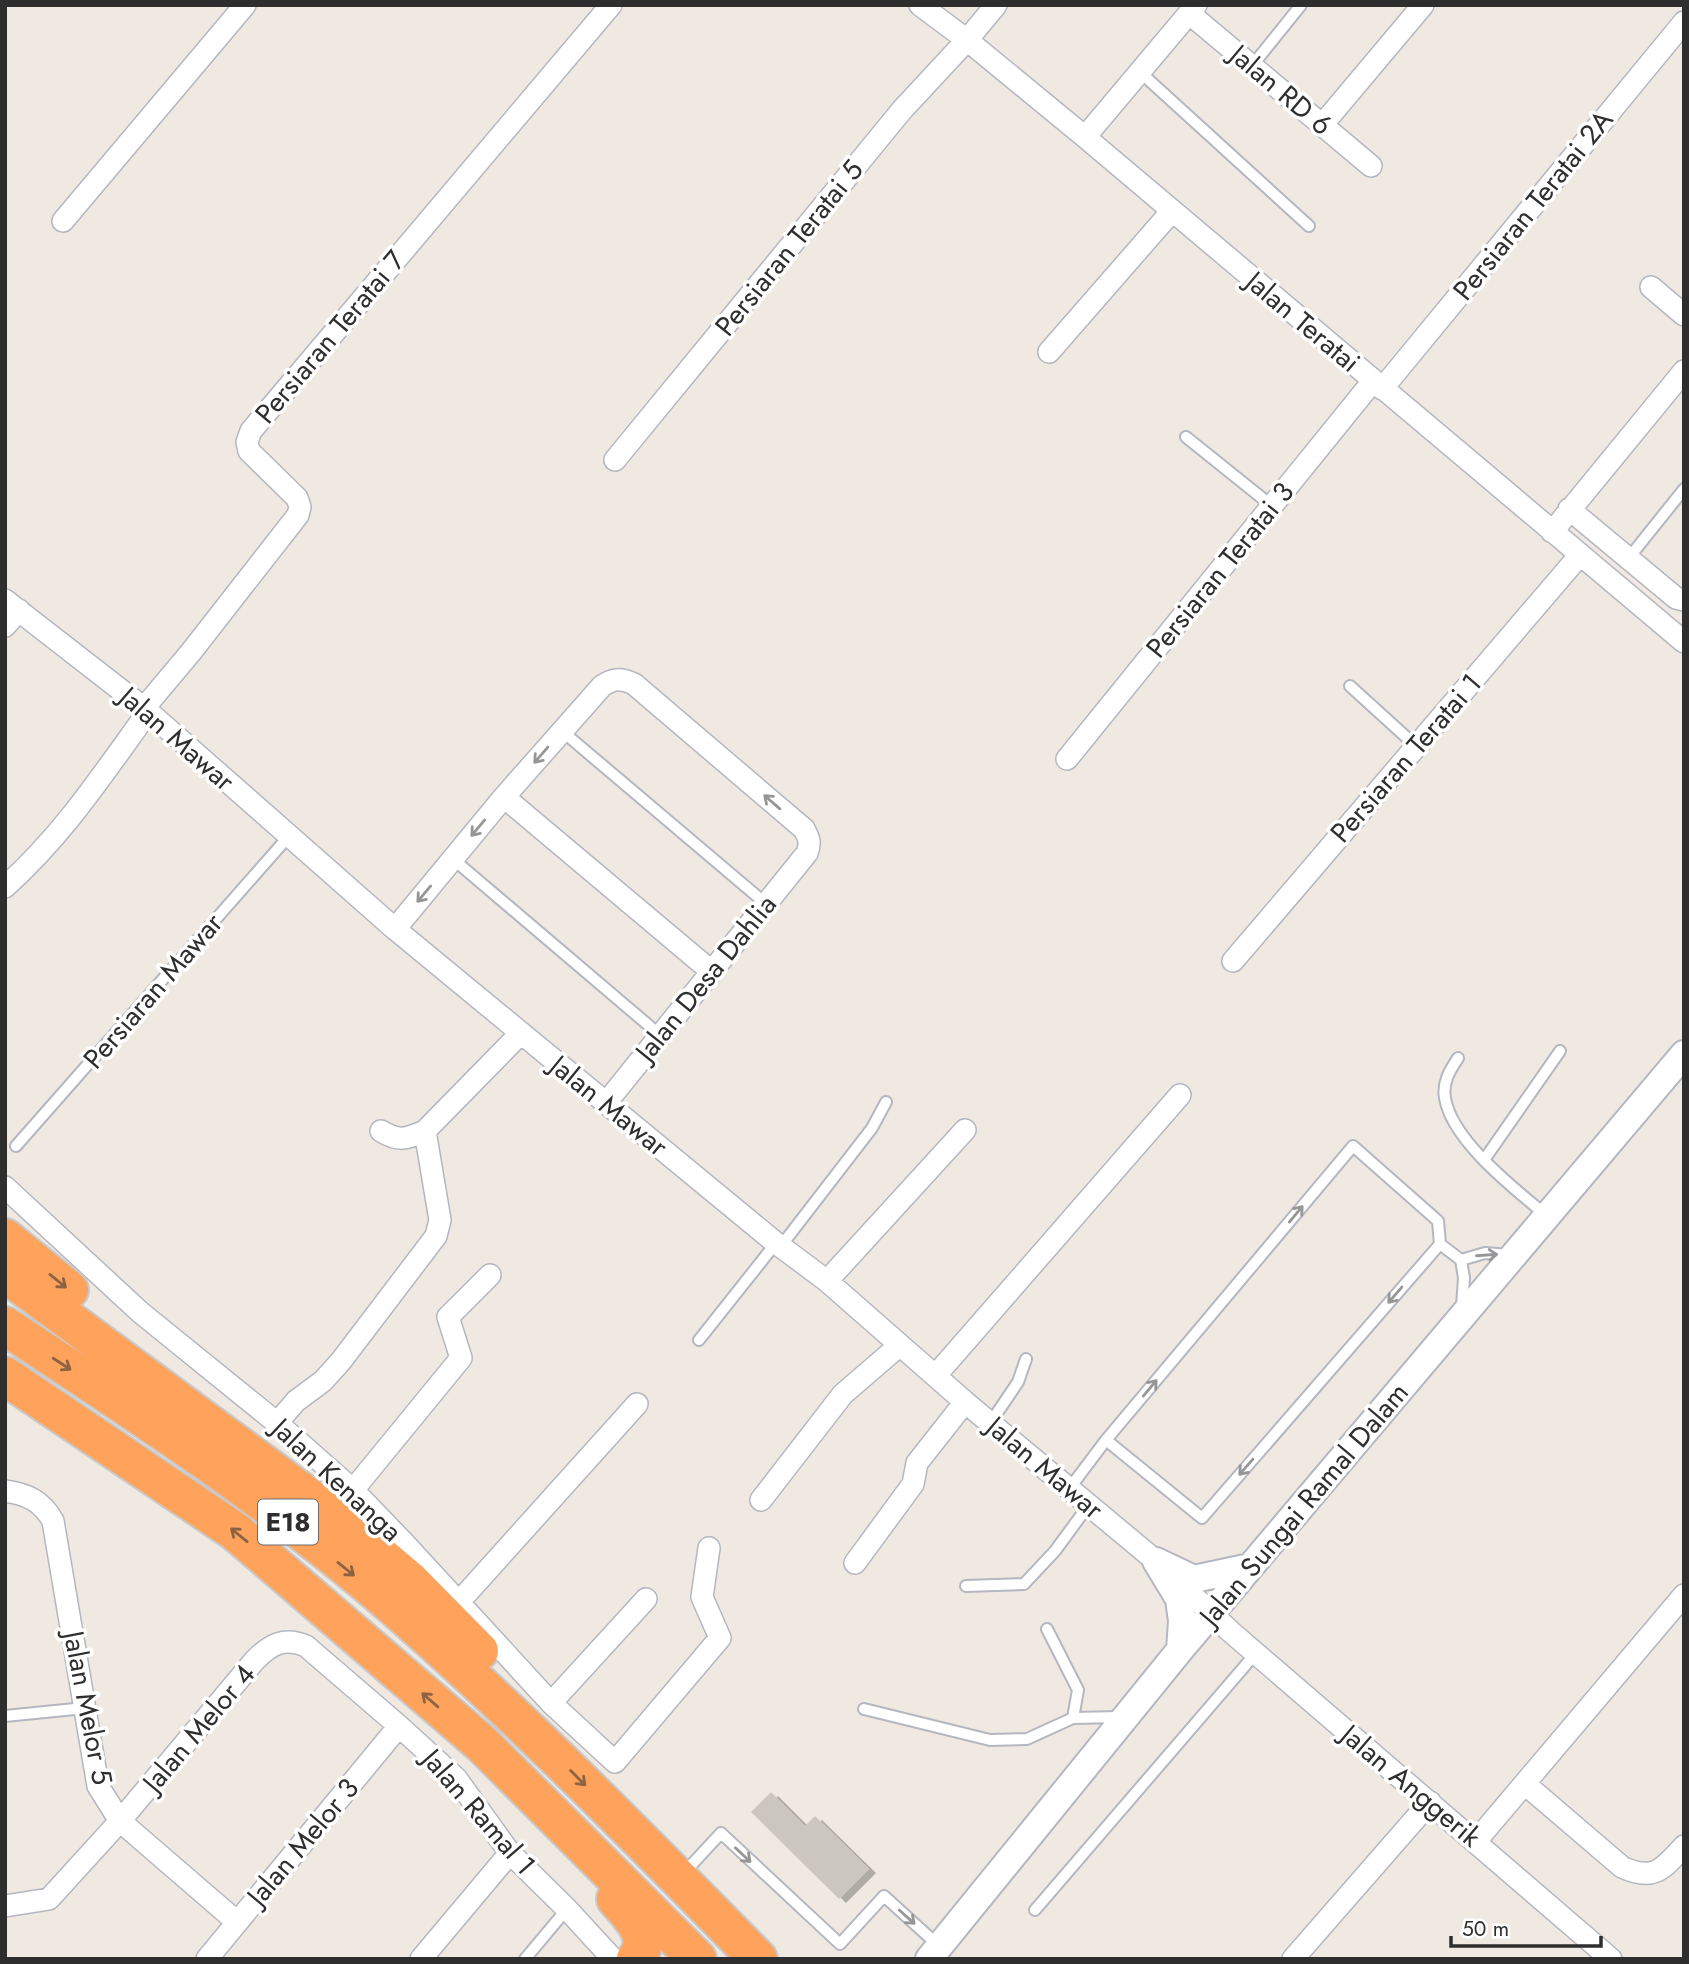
<svg xmlns="http://www.w3.org/2000/svg" width="1689" height="1964" font-family="Jost,sans-serif">
<style>
.building{fill:#cbc7bf;filter:url(#shadow)}
.lines{fill:none;stroke-linecap:round;stroke-linejoin:round}
.service-casing{stroke:#b4b7c1;stroke-width:14}
.minor-casing{stroke:#b4b7c1;stroke-width:24}
.tertiary-casing{stroke:#b4b7c1;stroke-width:30}
.motorway-casing{stroke:#c9c9c9;stroke-width:42}
.service{stroke:#fff;stroke-width:10}
.minor{stroke:#fff;stroke-width:21}
.tertiary{stroke:#fff;stroke-width:26}
.motorway{stroke:#ffa35c;stroke-width:38}
.oneway{stroke:#969696}
.oneway2{stroke:#8c6343}
.labels{text-anchor:middle;dominant-baseline:central;stroke-width:7;stroke-linejoin:round;paint-order:stroke}
.shield{fill:#fff;stroke:#6d6d6d;stroke-width:2}
.shield-label{font-size:26px;font-weight:bold;fill:#2e2e2e}
.street-label{font-size:28px;fill:#2e2e2e;stroke:#fff}
</style>
<defs>
<filter id="shadow"><feDropShadow dx="7" dy="4" stdDeviation="0" flood-color="#0004"/></filter>
</defs>
<rect width="100%" height="100%" fill="#efe9e1"/>
<path class="building" d="M771,1792L805,1826L815,1816L869,1869L839,1899L751,1812Z"/>
<g class="lines">
<defs>
<path id="service" d="M1252,66L1301,5
M1140,72L1309,226
M1186,437L1272,506
M1628,559L1684,489
M1350,686L1416,746
M562,731L765,903
M453,859L660,1035
M1458,1058C1450,1070 1442,1083 1445,1098C1452,1141 1515,1189 1547,1216
M16,1146L289,836
M1484,1160L1560,1051
M1440,1244L1461,1260L1464,1278L1462,1307
M781,1246L872,1128L886,1102
M1461,1260L1485,1253L1510,1255
M699,1340L776,1243
M991,1422L1018,1382L1026,1359
M1069,1489L1106,1440L1353,1146L1438,1221L1440,1244L1202,1518L1106,1440
M966,1586L1024,1584L1055,1551L1088,1506
M1047,1629L1078,1690L1073,1718
M864,1709L990,1740L1027,1739L1073,1718L1120,1717
M5,1716L85,1708
M683,1874L721,1833L840,1944L884,1896L939,1946
M1035,1910L1256,1653
M525,1959L567,1909"/>
<path id="minor" d="M920,5L967,40L1085,137L1684,642
M1190,14L1371,166
M1323,124L1423,5
M1085,137L1196,5
M63,221L245,5
M1651,287L1684,315
M1049,352L1172,211
M1382,389L1684,22
M615,460L902,110L967,40L996,5
M1569,509L1676,598L1684,600
M1552,532L1684,371
M5,600L144,708L395,929L776,1243L827,1281L965,1402L1156,1561L1231,1632L1611,1959
M5,626L19,610
M144,708L191,652L298,515L300,507L297,498L249,451L247,442L251,431L611,5
M1067,759L1373,381
M504,797L711,971
M5,887C64,834 102,775 148,712
M395,929L504,797L602,686C614,678 621,678 634,684L804,829C809,838 811,843 807,853L606,1103
M1233,961L1579,556
M381,1131C399,1142 406,1139 425,1131L521,1033
M5,1187L140,1312L277,1423L353,1490L406,1545L551,1703L615,1762
M827,1281L965,1130
M936,1375L1180,1095
M277,1423L296,1401L323,1381L341,1361L436,1236L440,1220L425,1131
M353,1490L461,1358L448,1317L490,1275
M5,1491C27,1494 42,1501 53,1521L98,1786L120,1821L237,1922
M761,1500L843,1394L900,1345
M855,1563L913,1484L917,1463L965,1402
M458,1603L637,1404
M551,1703L646,1599
M615,1762L720,1638L702,1597L709,1548
M1525,1784L1622,1867C1654,1882 1663,1869 1684,1846
M1476,1841L1684,1595
M5,1906L49,1899L120,1821L255,1660C271,1644 284,1637 306,1646L399,1726L456,1778L510,1853L567,1909L613,1959
M207,1959L399,1726
M421,1959L510,1853
M1293,1959L1430,1802"/>
<path id="tertiary" d="M1156,1561L1194,1579L1250,1567
M1156,1561L1179,1599L1182,1621L1180,1650
M929,1959L1180,1650L1684,1054"/>
<path id="motorway" d="M5,1238L69,1290
M5,1273L326,1510L410,1581L479,1651
M5,1326C144,1417 284,1509 408,1619C530,1727 644,1843 758,1959
M5,1376L236,1532L482,1744L697,1959
M616,1899C630,1915 654,1937 636,1959"/>
</defs>
<use href="#service" class="service-casing"/>
<use href="#minor" class="minor-casing"/>
<use href="#tertiary" class="tertiary-casing"/>
<use href="#motorway" class="motorway-casing"/>
<use href="#service" class="service"/>
<use href="#minor" class="minor"/>
<use href="#tertiary" class="tertiary"/>
<use href="#motorway" class="motorway"/>
</g>
<defs><path id="oneway-shaft" d="M-6 0H5M1.5-3L5.5 0L1.5 3" fill="none" stroke-width="1.6" stroke-linecap="round" stroke-linejoin="round" transform="scale(1.75)"/></defs>
<g class="oneway">
<use href="#oneway-shaft" transform="translate(541 755) rotate(131)"/>
<use href="#oneway-shaft" transform="translate(772 802) rotate(-139)"/>
<use href="#oneway-shaft" transform="translate(478 828) rotate(130)"/>
<use href="#oneway-shaft" transform="translate(424 894) rotate(130)"/>
<use href="#oneway-shaft" transform="translate(1296 1214) rotate(-50)"/>
<use href="#oneway-shaft" transform="translate(1487 1255) rotate(-4)"/>
<use href="#oneway-shaft" transform="translate(1395 1295) rotate(131)"/>
<use href="#oneway-shaft" transform="translate(1150 1388) rotate(-50)"/>
<use href="#oneway-shaft" transform="translate(1246 1467) rotate(131)"/>
<use href="#oneway-shaft" transform="translate(743 1855) rotate(43)"/>
<use href="#oneway-shaft" transform="translate(907 1917) rotate(42)"/>
</g>
<g class="oneway2">
<use href="#oneway-shaft" transform="translate(58 1281) rotate(39)"/>
<use href="#oneway-shaft" transform="translate(62 1364) rotate(33)"/>
<use href="#oneway-shaft" transform="translate(239 1535) rotate(-141)"/>
<use href="#oneway-shaft" transform="translate(346 1569) rotate(39)"/>
<use href="#oneway-shaft" transform="translate(430 1700) rotate(-139)"/>
<use href="#oneway-shaft" transform="translate(578 1778) rotate(45)"/>
</g>
<g class="labels">
<rect class="shield" x="258" y="1499.5" width="60" height="45" rx="5"/>
<g class="shield-label">
<text x="288" y="1522">E18</text>
</g>
<g class="street-label">
<text transform="translate(1281 90) rotate(40)">Jalan RD 6</text>
<text transform="translate(1533 205) rotate(-51)">Persiaran Teratai 2A</text>
<text transform="translate(789 248) rotate(-51)">Persiaran Teratai 5</text>
<text transform="translate(1303 322) rotate(40)">Jalan Teratai</text>
<text transform="translate(330 337) rotate(-50)">Persiaran Teratai 7</text>
<text transform="translate(1220 570) rotate(-51)">Persiaran Teratai 3</text>
<text transform="translate(177 739) rotate(41)">Jalan Mawar</text>
<text transform="translate(1406 758) rotate(-49)">Persiaran Teratai 1</text>
<text transform="translate(706 978) rotate(-51)">Jalan Desa Dahlia</text>
<text transform="translate(153 991) rotate(-49)">Persiaran Mawar</text>
<text transform="translate(609 1106) rotate(39)">Jalan Mawar</text>
<text transform="translate(1045 1468) rotate(40)">Jalan Mawar</text>
<text transform="translate(337 1480) rotate(43)">Jalan Kenanga</text>
<text transform="translate(1304 1504) rotate(-50)">Jalan Sungai Ramal Dalam</text>
<text transform="translate(88 1708) rotate(79)">Jalan Melor 5</text>
<text transform="translate(199 1728) rotate(-50)">Jalan Melor 4</text>
<text transform="translate(1411 1786) rotate(40)">Jalan Anggerik</text>
<text transform="translate(479 1812) rotate(49)">Jalan Ramal 1</text>
<text transform="translate(303 1842) rotate(-50)">Jalan Melor 3</text>
</g>
</g>
<rect width="1689" height="1964" fill="none" stroke="#2e2e2e" stroke-width="14"/>
<path d="M1451 1936v10h150v-10" fill="none" stroke="#2e2e2e" stroke-width="3.5"/>
<text x="1462" y="1936" font-size="21" fill="#2e2e2e" stroke="#ffffff" stroke-width="5" paint-order="stroke">50 m</text>
</svg>
